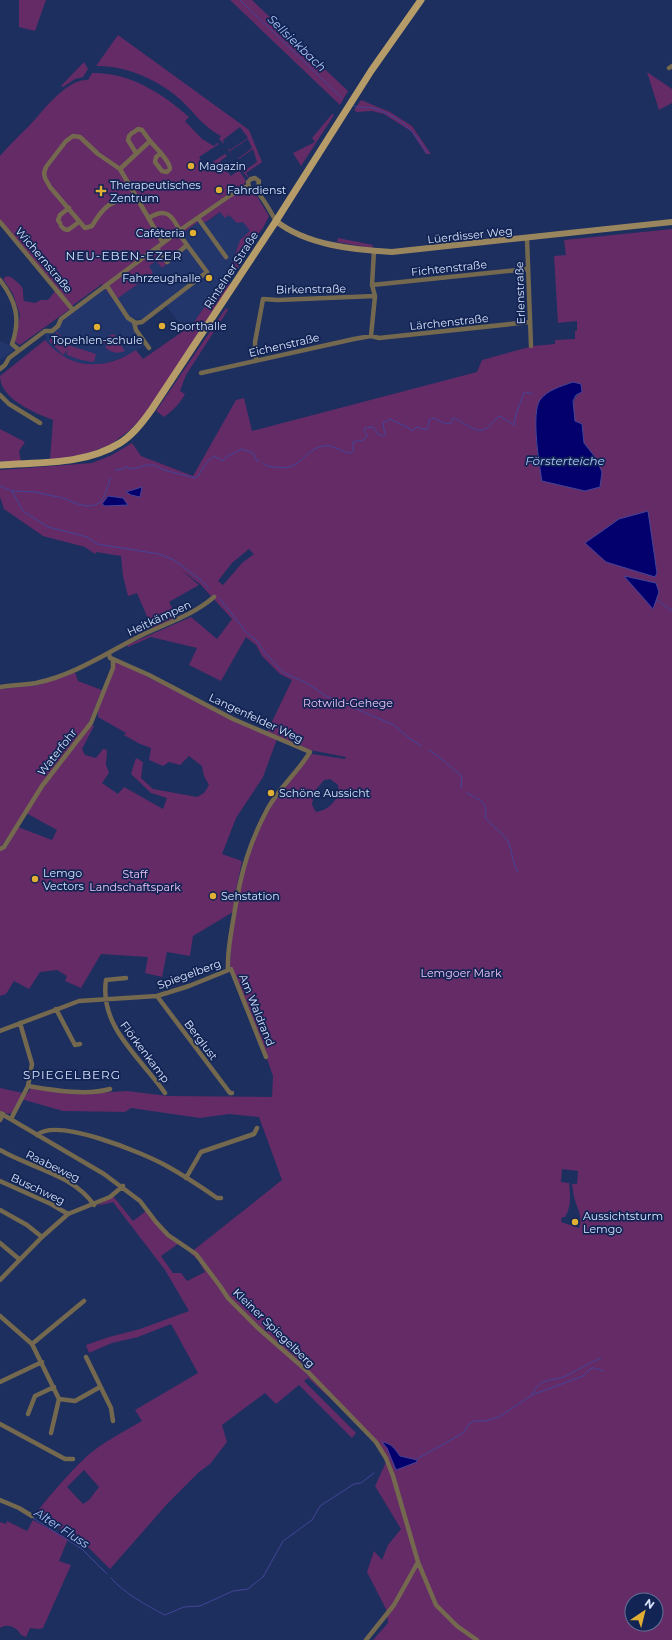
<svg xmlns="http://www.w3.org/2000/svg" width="672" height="1640" font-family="Montserrat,sans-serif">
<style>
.built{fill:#22366c}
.green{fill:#642b67;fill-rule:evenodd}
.water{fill:#03006e;stroke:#434498}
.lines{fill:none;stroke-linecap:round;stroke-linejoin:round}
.stream{stroke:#434498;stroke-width:1}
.minor{stroke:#74684f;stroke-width:4.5}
.secondary{stroke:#99865e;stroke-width:6}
.primary{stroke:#b59c68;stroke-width:7}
.poi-dot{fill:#e1af34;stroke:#122453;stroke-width:1.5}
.labels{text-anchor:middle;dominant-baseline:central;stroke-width:3.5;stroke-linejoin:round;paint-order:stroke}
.poi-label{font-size:11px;fill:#d7e2fb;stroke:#122453;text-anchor:start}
.street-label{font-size:11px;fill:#d7e2fb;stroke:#122453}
.park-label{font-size:11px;fill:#f1c4f2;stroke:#122453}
.water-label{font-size:12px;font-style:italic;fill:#adc6fb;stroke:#122453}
.neighbourhood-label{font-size:12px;letter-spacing:1px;fill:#d7e2fb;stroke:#122453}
</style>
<rect width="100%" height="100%" fill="#1c2f5e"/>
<path class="built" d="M221,212L229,215L233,219L243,222L250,231L240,240L229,272L192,325L185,330L164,303L144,319L131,318L116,299L153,273L148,266L156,260L162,268L179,236L198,222H207Z
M105,288L133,323L146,344L128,356L99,365H90L76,362L61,356L45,341L47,337L44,334L52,333L61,325L63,320Z
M0,341L17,348L0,360Z"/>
<path class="green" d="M19,0H46L35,31L19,27Z
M230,0H252L348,91L340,105Z
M118,35L249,130L262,162L246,173L249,178H248L240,168L241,167L244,171L257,162L253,149L239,159L236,156L239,158L252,148L248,139L230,151L232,155L227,148L230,150L248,138L240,127L223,140L224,144L219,139L221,136C205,128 195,114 182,101C161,81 126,65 96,66Z
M84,62L88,69L83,77L75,79L63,87L61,86Z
M647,72L672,89V103L659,110Z
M92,73C129,72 162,93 189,117L185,121L202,139L214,146L217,143L219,144L199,157L205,167L225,154L227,156L220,161L224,167L232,162L233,163L225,169L231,176L239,170L246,181L244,184L249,190L255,193L269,216L263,228L252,242L236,271L229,272L240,240L250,231L243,222L237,223L229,215L225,218L220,212L206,222H198L179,236L187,247L162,268L156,261L149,266L153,273L114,301L102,284L72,306L0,220V156C9,145 20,135 30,125C43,111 67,78 88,80Z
M361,100L390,112L412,126L431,154H426L411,131L384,114L372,111L357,112L354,110Z
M332,114L334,115L301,166L293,153L315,142L312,138Z
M672,229V1640H373L388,1623L387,1611L367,1572L374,1551L382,1560L388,1545L401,1529L375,1486L388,1458L377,1441L308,1378L304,1381L356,1433L352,1438L299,1385L276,1404L265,1393L222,1425L227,1442L210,1464L199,1472L168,1503L110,1569L82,1541L35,1514C51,1494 68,1474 87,1456C103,1442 123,1432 142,1421L135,1410L198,1373L171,1324L138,1337L112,1343L89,1353L86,1345L109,1337L140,1329L189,1311L165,1270L113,1202L97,1206L113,1196L133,1221L146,1211L178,1244L161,1256L173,1273H181L187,1281L205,1272L198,1260L190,1253L282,1180L259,1117L229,1114L200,1118L131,1108L125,1112L63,1111L21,1099L13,1113L8,1114L0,1111V1088L27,1094L31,1088L82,1094L127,1091L168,1096L272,1097L273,1076L254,1022L230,965L233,912L193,936L190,956L167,952L162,977L145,973L148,957L101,954L81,988L65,981L67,976L57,970L40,972L29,989L14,981L6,994L0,996V851L7,847L18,827L52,840L57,830L26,813L36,797L91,725L94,726L82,749L85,755L96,758L103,749L107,750L106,765L109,773L102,783L118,794L124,787L163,809L167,798L151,793L131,774L136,758L143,762L141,778L153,789L197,797L204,793L209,785L204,776L202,766L189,756L180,765L169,762L163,766L149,760L151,748L140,744L124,735L126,733L98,717V710L116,662L138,672L223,715L277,739L263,777L236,818L222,854L242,861L236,890L233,911C242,876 252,842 269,810C279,789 297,771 312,754L345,759L346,757L310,750L267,732L292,680L280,674L262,656L256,645L246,637L221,681L189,665L197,648L151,637L128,647L127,645L191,617L217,639L232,619L200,584L180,569L199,585L169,602L177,617L152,628L137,593L128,596L123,576L121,556L96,552L95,554L85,547L43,536L4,509L0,497V470L92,463L112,455L132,443L141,456L193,476L236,400L244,398L252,431L477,372L482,360L533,346L555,344V340L575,339V331H577V321L558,323L554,256L566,255L564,240ZM581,384L582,392C570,398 574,410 575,421L582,424L584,443L595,457L542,481L536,441L537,408ZM249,549L254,554L242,563L223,585L218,581L232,563ZM330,779L338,785L339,794C333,804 328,810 316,812L312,805L314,792L324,780ZM562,1169L578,1171L577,1184H572C573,1189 573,1195 575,1200C578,1211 583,1217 579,1228L561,1222L562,1217H565C572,1206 570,1195 569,1183L561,1182ZM84,1470L99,1487L89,1500L83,1504L67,1487ZM632,1600H656V1624H632Z
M338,238L373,245L372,248L337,242Z
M7,276C12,277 12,278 16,281C27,291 21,288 24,301L35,303L41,300H48L56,290L70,309L20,345L15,342L20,315L13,294L3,279Z
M223,280L233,286L148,411L130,430L110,445L79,456L50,459L53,420C35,413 0,399 0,376L45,340C70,370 104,371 136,350L143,359L192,325Z
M226,308L228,310L186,375L180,391L185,394C180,404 173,410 164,417L156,411Z
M57,332L71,346L96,354L94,362C84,361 75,359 66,354L69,349L63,355L49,341Z
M114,334L125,351C117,354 112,353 106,348V344L102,343V340L107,341L108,336Z
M0,429L25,442L19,451L21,461H0Z
M75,672L78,681L102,690L88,724L55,768L0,848V689L39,685Z
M33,1520L68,1539L59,1561L71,1565L43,1628L39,1629L30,1628L26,1637L21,1635C17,1627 7,1623 0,1628V1522L6,1524L7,1521L27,1531Z"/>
<path class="water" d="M573,382L581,384L582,392L576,395L573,401L575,421L582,424L584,443L595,457L602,472L600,487L585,491L542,481C539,464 531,413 540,400C547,390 562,386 573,382Z
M142,487L140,497L131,495L126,492Z
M108,496L123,498L128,505L105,506L102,504Z
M648,511L657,573L655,577L606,562L585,543L619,519Z
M624,576L656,583L659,592L653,609Z
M382,1442C391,1443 395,1449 400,1456L417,1460V1462L396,1470L387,1448Z"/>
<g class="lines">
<path class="stream" d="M240,0L342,98
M354,106C361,109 367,106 373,108C401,118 412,128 427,153
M385,435L383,423L390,419L409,428L412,431L417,427L426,430L428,427L429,420L432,418C440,419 441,425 451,423L453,418C462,420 476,435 485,429C491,426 494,419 500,416L514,425L516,414L524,393L526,392L532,394
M263,463C267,466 270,467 275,467C302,472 303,449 324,446C334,444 342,453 351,453L353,451V442C359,440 365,442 367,435L364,430L366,428L373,427L378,434L383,436
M115,470L123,469L126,467L133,469L147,465H154L164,470L195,478L198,476L207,462L214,456L223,461L226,457L242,449L253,453L257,461H259
M0,486L12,491L35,492L58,497
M12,491L23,511L48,527L87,537L97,544L159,554L174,560L201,580L209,588
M60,497C68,499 74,504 82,505C103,510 106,494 110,478
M220,599L246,632L257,641L265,653L284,673L307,683L326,696L394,725L410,739L421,746
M657,600L672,611
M429,750C441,757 450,767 462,776L461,788
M467,793C479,800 489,802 485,817C491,826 503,832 508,842C513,852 512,864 518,872
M532,1395C541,1375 552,1383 568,1375C579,1369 590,1363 601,1358
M417,1459L463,1433L469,1424L474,1421H485L499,1417L532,1395L583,1376L591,1368H595L603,1371
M33,1518L82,1549L107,1574
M111,1578C125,1594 146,1605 165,1615L184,1607L200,1606L233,1591L248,1589L254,1584L263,1577L283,1541L312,1520L320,1506L354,1484L361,1483L374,1473"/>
<path class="minor" d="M669,68L672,66
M134,132L138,129L142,130L150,141
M132,133L129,136L128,140L136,153
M120,169L150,141C155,147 170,161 170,169L167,172L162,171L155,162L156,157L160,154
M257,192L259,181L255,178L251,179L248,182C248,190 254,189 258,193C264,199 271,213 276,221
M136,197C112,200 104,205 92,226L85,228L50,187L45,178L44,173L46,167L66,141L73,136L80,137L98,154L120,169L163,243
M149,218C166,207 172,215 180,231
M198,218L226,257
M0,222L73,310
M60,223L58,220L60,215L69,208
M61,226L64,229L68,230L79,222
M527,239L531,346
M157,248L167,262L187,245L178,232
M0,280C16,301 21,319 12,344L19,350
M372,285L528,269
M107,286L128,318L136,323L142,322L207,272L187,245
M134,322L136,330L149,348
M371,336L375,296L372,285L374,251
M256,361L255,342L263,299L278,300L375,296
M0,369L5,365L9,358L45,331H52L58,326L61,319L73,310L183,228L238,190L248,186
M201,373L354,339L371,336L379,338L530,322
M0,395L9,404L40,423
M109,654L110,658L113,659L149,675L233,719L310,752C298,772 280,787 268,808C250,841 241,872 235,909C232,929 227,949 228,969
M0,687C12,685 25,685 36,683C75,675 108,652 142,635C167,623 193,615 214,597
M0,849L4,847L42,786L91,723L113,668V659
M126,978L106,980C99,1027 141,1058 165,1093
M157,996L230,1093H232
M56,1009L75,1045L80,1044
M0,1031L79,1001L157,996L189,986L231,969L266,1057
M28,1086C53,1090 86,1096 110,1089
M0,1113L104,1174L140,1201L156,1222L168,1235L196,1254L220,1286L228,1298L258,1328L307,1371L376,1442L386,1458L393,1476L418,1562L436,1605L457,1626L477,1640
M11,1119L28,1086L32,1064L20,1023
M0,1120L3,1114
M37,1135C57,1117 143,1153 165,1165C183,1175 200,1186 217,1198H221
M0,1150C30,1168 73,1174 94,1205
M186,1178L201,1152L254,1134L257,1128
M0,1181L51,1204L68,1214
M0,1210L27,1225L42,1237
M0,1243L19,1259
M0,1280L42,1237L68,1214L110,1197L123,1186
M0,1316L32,1344L59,1399L51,1433
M32,1344L84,1301
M86,1357L111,1408L113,1421
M0,1382L42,1362
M59,1399L75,1401L100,1387
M28,1414L35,1396L54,1387
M0,1424L65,1459H73
M0,1500L19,1508L32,1516
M366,1640L394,1605L418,1562"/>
<path class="secondary" d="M276,221C306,245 354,250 392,252L672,222"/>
<path class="primary" d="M0,465C40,462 85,465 120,443C133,435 143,422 152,409L276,221L371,71L421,0"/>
</g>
<g class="poi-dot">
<circle cx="191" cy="166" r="4"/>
<circle cx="219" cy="190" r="4"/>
<path d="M99 185h4v4h4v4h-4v4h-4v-4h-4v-4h4z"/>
<circle cx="193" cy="233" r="4"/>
<circle cx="209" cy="278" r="4"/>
<circle cx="162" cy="326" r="4"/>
<circle cx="97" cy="327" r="4"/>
<circle cx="271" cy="793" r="4"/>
<circle cx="35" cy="879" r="4"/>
<circle cx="213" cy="896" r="4"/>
<circle cx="575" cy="1222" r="4"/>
</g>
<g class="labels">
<g class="poi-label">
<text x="199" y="166">Magazin</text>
<text x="110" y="185">Therapeutisches<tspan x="110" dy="13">Zentrum</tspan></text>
<text x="227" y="190">Fahrdienst</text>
<text x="185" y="233" text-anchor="end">Caféteria</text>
<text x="201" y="278" text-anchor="end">Fahrzeughalle</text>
<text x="170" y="326">Sporthalle</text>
<text x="97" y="340" text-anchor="middle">Topehlen-schule</text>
<text x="279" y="793">Schöne Aussicht</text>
<text x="43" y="873">Lemgo<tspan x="43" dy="13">Vectors</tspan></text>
<text x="221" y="896">Sehstation</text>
<text x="583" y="1216">Aussichtsturm<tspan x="583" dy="13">Lemgo</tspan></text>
</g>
<g class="street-label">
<text transform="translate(470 235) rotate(-6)">Lüerdisser Weg</text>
<text transform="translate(44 260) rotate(50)">Wichernstraße</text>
<text transform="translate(449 268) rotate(-6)">Fichtenstraße</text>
<text transform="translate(231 270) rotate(-57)">Rintelner Straße</text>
<text transform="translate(311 289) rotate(-1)">Birkenstraße</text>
<text transform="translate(520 293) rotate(-92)">Erlenstraße</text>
<text transform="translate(449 322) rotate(-6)">Lärchenstraße</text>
<text transform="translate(284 345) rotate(-13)">Eichenstraße</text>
<text transform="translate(159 618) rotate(-25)">Heitkämpen</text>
<text transform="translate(256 718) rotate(25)">Langenfelder Weg</text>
<text transform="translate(57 752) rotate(-52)">Waterfohr</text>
<text transform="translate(189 974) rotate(-20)">Spiegelberg</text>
<text transform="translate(257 1010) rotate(68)">Am Waldrand</text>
<text transform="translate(201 1040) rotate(53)">Berglust</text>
<text transform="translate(145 1052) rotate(53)">Flörkenkamp</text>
<text transform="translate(53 1166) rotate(26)">Raabeweg</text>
<text transform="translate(38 1189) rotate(25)">Buschweg</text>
<text transform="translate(274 1328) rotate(44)">Kleiner Spiegelberg</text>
</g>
<g class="park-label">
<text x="348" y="703">Rotwild-Gehege</text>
<text x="135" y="874">Staff<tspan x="135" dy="13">Landschaftspark</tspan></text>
<text x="461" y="973">Lemgoer Mark</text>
</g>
<g class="water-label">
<text transform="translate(297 43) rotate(44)">Sellsiekbach</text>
<text x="565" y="460">Försterteiche</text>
<text transform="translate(62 1528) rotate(33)">Alter Fluss</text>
</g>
<g class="neighbourhood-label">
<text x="124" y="255">NEU-EBEN-EZER</text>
<text x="72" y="1074">SPIEGELBERG</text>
</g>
</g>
<g transform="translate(644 1612) rotate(35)"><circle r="19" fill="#122453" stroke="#617096"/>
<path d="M0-3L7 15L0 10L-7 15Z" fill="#e1af34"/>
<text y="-6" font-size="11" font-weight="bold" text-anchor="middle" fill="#d7e2fb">N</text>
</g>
</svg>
